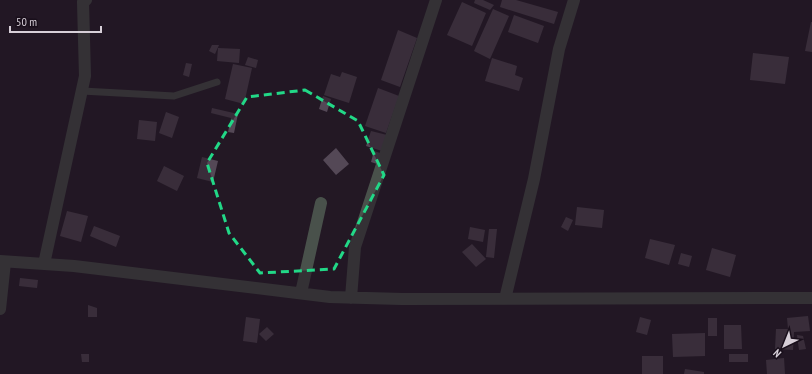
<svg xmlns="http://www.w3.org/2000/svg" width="812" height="374" font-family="'PT Sans Narrow',sans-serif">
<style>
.building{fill:#544856}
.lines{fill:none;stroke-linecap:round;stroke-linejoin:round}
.lane{stroke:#49514b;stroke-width:7}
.street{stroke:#49514b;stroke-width:12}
.marked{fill:none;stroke:#22d887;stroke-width:3;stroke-dasharray:8 5;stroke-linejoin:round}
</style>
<rect width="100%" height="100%" fill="#231824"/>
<path class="building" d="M475,0H483L494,5L490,10L474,3Z
M502,0H516L558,12L554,24L500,7Z
M462,2L486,13L472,46L447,35Z
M493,9L509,16L490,59L474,51Z
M514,15L544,26L538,43L508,32Z
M811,22H812V52L805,51Z
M398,30L417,38L400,87L381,80Z
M212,45H219L215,54L209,51Z
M218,48L240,49L239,63L217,61Z
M753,53L789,57L785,84L750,80Z
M248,57L258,60L256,68L245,65Z
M492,58L517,66L515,75L523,78L519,91L485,81Z
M186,63L192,64L189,77L183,75Z
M233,64L252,68L244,104L225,99Z
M342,72L357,77L349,103L324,95L331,74L340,77Z
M378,88L399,96L386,133L365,126Z
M323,96L331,99L327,112L319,109Z
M212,108L238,114L234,133L228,132L231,118L211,113Z
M166,112L179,117L172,138L159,133Z
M139,120L157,122L155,141L137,139Z
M371,131L387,135L382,151L366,146Z
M336,148L349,164L336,175L323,160Z
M374,151L383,154L380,165L371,162Z
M202,157L218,161L213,182L197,178Z
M164,166L184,176L177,191L157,181Z
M577,207L604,210L602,228L575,225Z
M67,211L88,216L81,242L60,236Z
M566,217L573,220L568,231L561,227Z
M94,226L120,236L116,247L90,236Z
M470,227L485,230L483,242L468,239Z
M489,229H497L494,258L486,257Z
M650,239L675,245L669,265L645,258Z
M472,244L486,259L476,267L462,252Z
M712,248L736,255L730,277L706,270Z
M681,253L692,256L689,267L678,264Z
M20,278L38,280L37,288L19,286Z
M88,305L97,308V317H88Z
M808,316L810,331L794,332L793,350L775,349L776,329H788L787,318Z
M246,317L260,319L257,343L243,341Z
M640,317L651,320L647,335L636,332Z
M708,318H717V336H708Z
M724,325H741L742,349H724Z
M267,327L274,334L266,341L259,334Z
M705,333V356L673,357L672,334Z
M797,335L803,336L806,349L799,350Z
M81,354H89V362H82Z
M729,354H748V362H729Z
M642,356H663V374H642Z
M784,358L785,374H767L766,360Z
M685,369L704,372V374H684Z"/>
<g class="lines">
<path class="lane" d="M82,91L174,96L217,82"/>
<path class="street" d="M0,261L74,266L330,297L402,299L812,298
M44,264L85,76L83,2L86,0
M301,293L321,203
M351,298L355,247L436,0
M505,299L534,179L559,49L574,0
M0,309L5,262"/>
</g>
<path d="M0 0H812V374H0ZM305,90L358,121L384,175L334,269L260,273L229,233L207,163L247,97Z" fill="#231824" fill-opacity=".55" fill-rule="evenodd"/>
<path class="marked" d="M305,90L358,121L384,175L334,269L260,273L229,233L207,163L247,97Z"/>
<g transform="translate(784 346) rotate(223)" stroke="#190f1b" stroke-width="3" paint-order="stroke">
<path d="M0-3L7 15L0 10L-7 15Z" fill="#d7cfd8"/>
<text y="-6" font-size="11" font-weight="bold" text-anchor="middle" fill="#d7cfd8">N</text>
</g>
<path d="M10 26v6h91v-6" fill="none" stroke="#d7cfd8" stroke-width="2"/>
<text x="16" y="26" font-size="12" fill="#d7cfd8" stroke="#190f1b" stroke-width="3" paint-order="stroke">50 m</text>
</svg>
